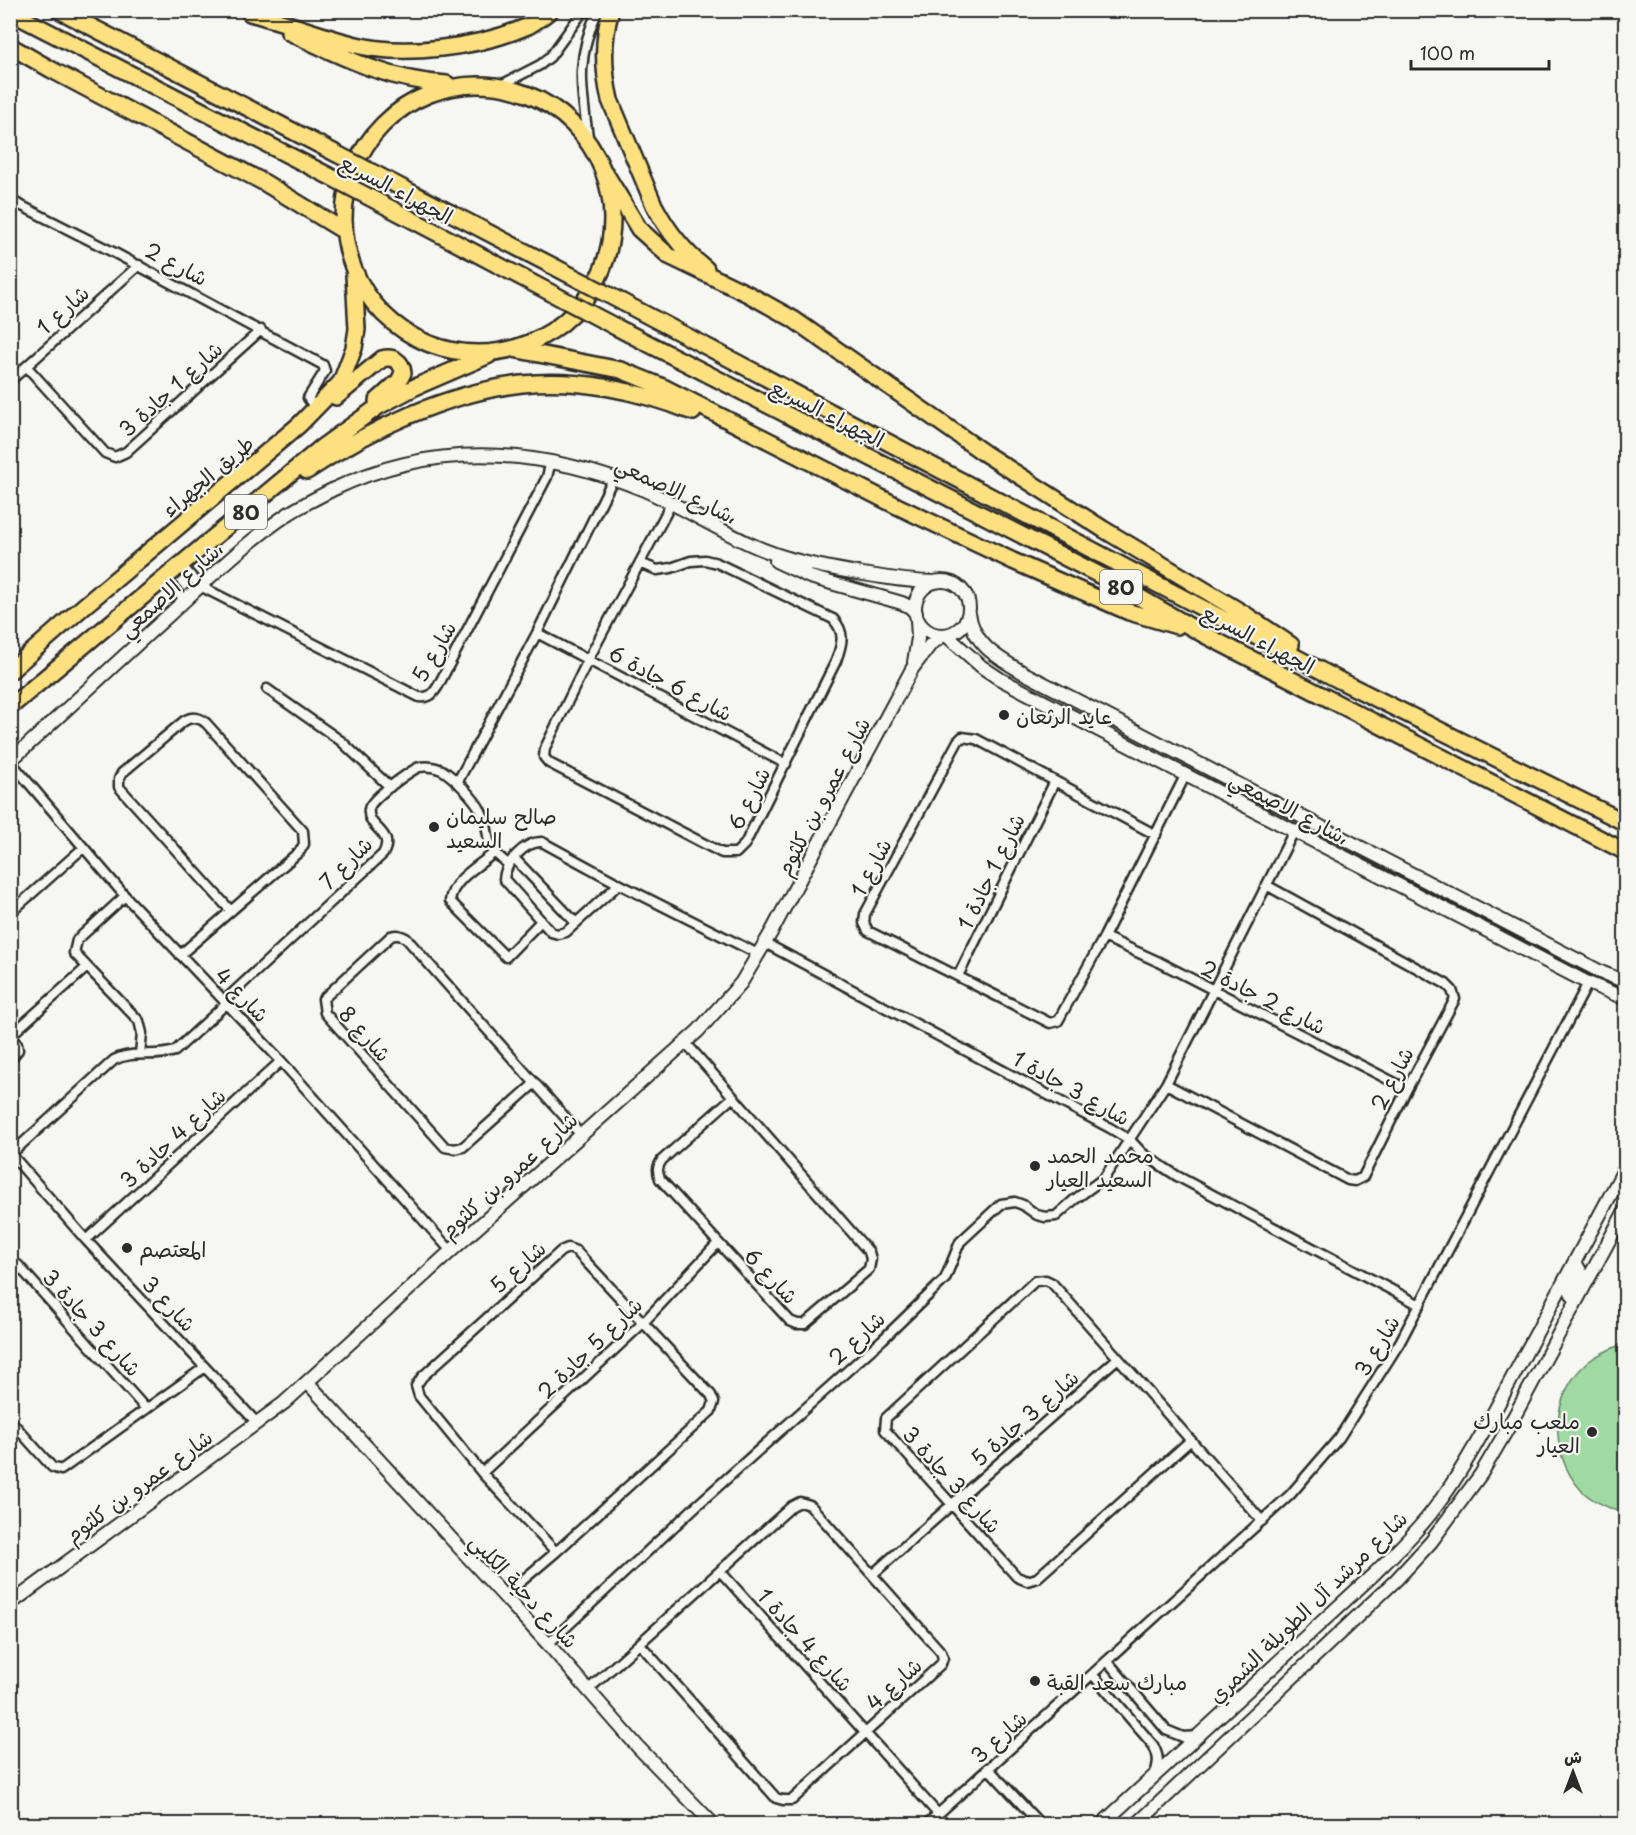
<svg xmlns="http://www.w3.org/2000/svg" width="1636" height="1835" font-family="'Playpen Sans','Playpen Sans Arabic',sans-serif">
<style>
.pitch{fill:#9edaa1;stroke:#648266;stroke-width:1.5}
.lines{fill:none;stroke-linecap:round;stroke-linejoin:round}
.street-casing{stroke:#2b2b2b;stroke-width:13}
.secondary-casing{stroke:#2b2b2b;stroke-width:16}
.highway-casing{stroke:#2b2b2b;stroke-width:20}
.street{stroke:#f6f6f2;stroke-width:8}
.secondary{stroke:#f6f6f2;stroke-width:12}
.highway{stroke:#fde080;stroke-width:15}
.highway-bridge-casing{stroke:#2b2b2b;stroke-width:20;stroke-linecap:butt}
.highway-bridge{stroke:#fde080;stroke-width:15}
.poi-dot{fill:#2b2b2b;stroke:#f6f6f2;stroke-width:2}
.labels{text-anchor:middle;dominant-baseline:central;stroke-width:4.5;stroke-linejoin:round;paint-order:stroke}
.shield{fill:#f6f6f2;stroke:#686867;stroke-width:1.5}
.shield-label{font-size:20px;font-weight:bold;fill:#2b2b2b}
.street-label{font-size:21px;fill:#2b2b2b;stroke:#f6f6f2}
.poi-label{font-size:21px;fill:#2b2b2b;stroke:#f6f6f2;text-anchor:start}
</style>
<rect width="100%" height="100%" fill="#f6f6f2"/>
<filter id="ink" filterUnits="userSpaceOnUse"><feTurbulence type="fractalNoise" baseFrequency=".0167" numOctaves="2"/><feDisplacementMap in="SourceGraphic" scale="12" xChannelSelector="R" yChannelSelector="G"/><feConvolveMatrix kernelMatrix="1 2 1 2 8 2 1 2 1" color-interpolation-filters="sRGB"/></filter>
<g filter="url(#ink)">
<path class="pitch" d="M1625,1343L1626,1344L1625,1515C1612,1508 1592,1502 1581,1490C1548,1454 1550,1394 1588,1362C1599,1353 1613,1348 1625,1343Z"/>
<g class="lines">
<defs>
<path id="street" d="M499,86L540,65L550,57L584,10
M589,144C582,91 574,61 598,10
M10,200L111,251L323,365L325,371L308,398L315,408
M27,367L105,453L115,457L126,452L261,330
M10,381L139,265
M640,563L657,570L671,568L691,561L705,560L717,563L833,619C846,633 842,644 836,661L745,844L736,853H722L549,763L544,757L545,748L589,658L671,504
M181,565L200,586L419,697C430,698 433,694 438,686L547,477L551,461
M165,579L185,600
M537,633L786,764
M267,689L341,741L390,787
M10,761L125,896L281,1061L451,1251
M457,783L537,633L613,479
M1156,835L976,739L962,737L958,741L865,914L864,923L868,931L1050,1023L1058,1021L1104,937L1186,774
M494,853C478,866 452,880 450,901L506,957L541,921
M514,858L576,923
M619,884L566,932L558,934L551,932L504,879C505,863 525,841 542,842L619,884L758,954
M125,896L77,940L74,953L139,1021L142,1033L140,1054
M10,913L83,848
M1104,937L1159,962L1407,1089
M765,943L1110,1128L1130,1140L1142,1153L1177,1176L1420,1305
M180,955L300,851L304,844L303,831L206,723C199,717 192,716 184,721L122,773L119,779V787L231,911
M958,976L1055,781
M224,1001L383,854C396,831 366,829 369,809C370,799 409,772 419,767C426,766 435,767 442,770C454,777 475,799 481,811C494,837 479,842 508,864
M10,1036L86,968
M10,1037L17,1044L18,1050L10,1060
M685,1042L869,1252L871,1259L869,1269L805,1324H797L790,1321L660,1179C657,1171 657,1167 662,1160L733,1097
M535,1083L463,1147L455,1149L445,1147L325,1013L323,999L391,936C397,934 400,935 406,938L522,1069L581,1135
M1166,1084L1348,1180L1355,1181L1363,1177L1407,1089L1455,999L1452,990L1446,984L1268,886
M10,1153L86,1240L257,1423
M11,1154L114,1060C133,1050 155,1058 175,1051L226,1004
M86,1240L281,1061
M10,1263L18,1265L146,1409
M10,1420L52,1467L61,1470L205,1367
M1191,1440L1037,1578L1027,1581L1017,1577L885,1430L886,1418L1035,1281L1046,1280L1052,1283L1262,1521
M482,1473L643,1323L717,1244
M720,1571L938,1814
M873,1574L1118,1358
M504,1596L556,1552L711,1411L714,1402L711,1395L576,1251L568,1248L561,1251L422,1377L416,1386L419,1396L482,1473L556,1552
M548,1644L695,1507L883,1339L945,1279L960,1242L1001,1204L1015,1202L1023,1205L1037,1215L1045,1217L1056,1216L1074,1200L1104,1178L1166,1084L1294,831
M1108,1662L1166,1730L1183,1737L1198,1736
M1093,1675L1153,1745C1159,1756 1159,1762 1155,1774
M589,1689L792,1506L800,1502L810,1505L941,1652L943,1658L941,1664L792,1800H783L776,1798L640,1644
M988,1768L1040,1824
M927,1824L1290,1495L1339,1438L1400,1342L1588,983"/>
<path id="secondary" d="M776,561L810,577L902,603L910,607L916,613
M915 608a27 27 0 1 1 54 0a27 27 0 1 1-54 0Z
M969,614C974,645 997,657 1022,672L1603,973L1626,982
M946,635L982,667L1000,679L1588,983L1626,999
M914,662L918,638L917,620
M10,761C64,712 117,662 170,614C208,579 245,543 288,514C302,505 318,497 334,489C435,440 540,448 642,489C679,505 713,527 750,544C786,561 824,567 863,574C887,578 911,582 936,582
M1575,1262L1580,1271L1571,1292L1573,1296L1578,1298
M308,1383L548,1644L638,1747L713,1824
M10,1604L284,1403L451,1251L698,1031L741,983L772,931L912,669L930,645L943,635
M1102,1824L1374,1574C1397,1551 1421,1528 1440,1501C1458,1477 1472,1451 1487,1425L1626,1166
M1137,1824L1396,1580L1431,1542L1481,1474L1508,1428L1626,1209"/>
<path id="highway" d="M59,10L337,154
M611,10C602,40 603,70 610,100L654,205C667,230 683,251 706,269
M10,12L327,175
M250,13C285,22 318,35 352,44C403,58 480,47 528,26C536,22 543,16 551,10
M289,32C340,56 389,81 447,84
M10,46L52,70L265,183L344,231
M344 219a134 134 0 1 1 268 0a134 134 0 1 1-268 0Z
M605,173L639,229L669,256L748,294L793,319L984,453L1103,529L1246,615L1291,645
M622,302L1337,679L1626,823
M614,326L1111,581L1203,634L1626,852
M513,349L621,370L663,387L897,506L1013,561L1129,612L1177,626
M336,397L382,359C393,356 402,361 403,373L399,381L377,401
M307,471C370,429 446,393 522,384C579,378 640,391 693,412
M10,671L84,606L299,425L341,382L354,348L357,329L354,275
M10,707L322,447L379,406L415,387L489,355"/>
</defs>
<use href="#street" class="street-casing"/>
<use href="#secondary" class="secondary-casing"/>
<use href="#highway" class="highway-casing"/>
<use href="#street" class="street"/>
<use href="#secondary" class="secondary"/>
<use href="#highway" class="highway"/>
<defs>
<path id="highway-bridge" d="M337,154L622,302
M327,175L614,326"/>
</defs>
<use href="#highway-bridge" class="highway-bridge-casing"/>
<use href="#highway-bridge" class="highway-bridge"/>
</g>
</g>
<g class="poi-dot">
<circle cx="1004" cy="715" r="6"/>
<circle cx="434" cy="827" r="6"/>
<circle cx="1035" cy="1166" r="6"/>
<circle cx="127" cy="1248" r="6"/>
<circle cx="1592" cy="1432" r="6"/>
<circle cx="1035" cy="1681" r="6"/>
</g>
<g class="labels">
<g class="shield">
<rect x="225" y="495" width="42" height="34" rx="4.5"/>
<rect x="1100" y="570" width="42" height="34" rx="4.5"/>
</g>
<g class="shield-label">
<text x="246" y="512">80</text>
<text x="1121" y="587">80</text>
</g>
<g class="street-label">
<text transform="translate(397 188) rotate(28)">الجهراء السريع</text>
<text transform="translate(177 263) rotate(28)">شارع 2</text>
<text transform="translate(62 309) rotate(-42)">شارع 1</text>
<text transform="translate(170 388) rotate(-42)">شارع 1 جادة 3</text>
<text transform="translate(828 412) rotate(27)">الجهراء السريع</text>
<text transform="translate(207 475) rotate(-40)">طريق الجهراء</text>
<text transform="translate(677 489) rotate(25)">شارع الاصمعي،</text>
<text transform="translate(170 588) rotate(-42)">شارع الاصمعي،</text>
<text transform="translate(1259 638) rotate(28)">الجهراء السريع</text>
<text transform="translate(433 651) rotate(-60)">شارع 5</text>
<text transform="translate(671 682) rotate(28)">شارع 6 جادة 6</text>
<text transform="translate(822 796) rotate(-62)">شارع عمرو بن كلثوم</text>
<text transform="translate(748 798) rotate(-63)">شارع 6</text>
<text transform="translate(1290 807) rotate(28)">شارع الاصمعي،</text>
<text transform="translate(345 862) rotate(-45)">شارع 7</text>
<text transform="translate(870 867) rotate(-62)">شارع 1</text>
<text transform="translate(990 871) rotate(-64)">شارع 1 جادة 1</text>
<text transform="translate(243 994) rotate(46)">شارع 4</text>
<text transform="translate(1264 996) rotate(27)">شارع 2 جادة 2</text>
<text transform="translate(366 1033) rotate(48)">شارع 8</text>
<text transform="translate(1391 1078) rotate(-63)">شارع 2</text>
<text transform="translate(1072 1087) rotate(29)">شارع 3 جادة 1</text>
<text transform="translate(172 1137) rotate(-43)">شارع 4 جادة 3</text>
<text transform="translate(508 1174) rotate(-42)">شارع عمرو بن كلثوم</text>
<text transform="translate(517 1266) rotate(-42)">شارع 5</text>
<text transform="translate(772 1275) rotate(47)">شارع 6</text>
<text transform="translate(170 1303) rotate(47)">شارع 3</text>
<text transform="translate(93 1322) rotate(48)">شارع 3 جادة 3</text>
<text transform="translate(856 1337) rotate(-43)">شارع 2</text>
<text transform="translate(1376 1345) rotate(-59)">شارع 3</text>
<text transform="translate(589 1347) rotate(-44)">شارع 5 جادة 2</text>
<text transform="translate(1024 1417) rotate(-41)">شارع 3 جادة 5</text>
<text transform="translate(953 1479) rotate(48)">شارع 3 جادة 3</text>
<text transform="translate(138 1485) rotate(-36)">شارع عمرو بن كلثوم</text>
<text transform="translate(525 1590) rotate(47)">شارع دحية الكلبي</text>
<text transform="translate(1307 1606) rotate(-44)">شارع مرشد آل الطويلة الشمري</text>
<text transform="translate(806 1639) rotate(48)">شارع 4 جادة 1</text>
<text transform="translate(893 1683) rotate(-42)">شارع 4</text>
<text transform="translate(998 1736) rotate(-42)">شارع 3</text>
</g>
<g class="poi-label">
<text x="1016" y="715">عايد الرثعان</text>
<text x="446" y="815">صالح سليمان<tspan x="446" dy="24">السعيد</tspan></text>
<text x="1047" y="1154">محمد الحمد<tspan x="1047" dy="24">السعيد العيار</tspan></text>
<text x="139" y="1248">المعتصم</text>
<text x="1580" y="1420" text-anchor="end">ملعب مبارك<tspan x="1580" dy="24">العيار</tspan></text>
<text x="1047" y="1681">مبارك سعد القبة</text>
</g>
</g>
<rect width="1636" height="1835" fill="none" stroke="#f6f6f2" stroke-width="36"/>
<rect x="18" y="18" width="1600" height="1799" fill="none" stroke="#2b2b2b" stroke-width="2" filter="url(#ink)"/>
<g transform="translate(1573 1772)" stroke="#f6f6f2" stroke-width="4.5" paint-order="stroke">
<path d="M0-4.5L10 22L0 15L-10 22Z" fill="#2b2b2b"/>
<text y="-9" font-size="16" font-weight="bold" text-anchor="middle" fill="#2b2b2b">ش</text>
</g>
<path d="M1411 60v9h138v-9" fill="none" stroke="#2b2b2b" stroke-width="3"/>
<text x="1420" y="60" font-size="18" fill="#2b2b2b" stroke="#f6f6f2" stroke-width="4.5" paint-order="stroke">100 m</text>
</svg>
